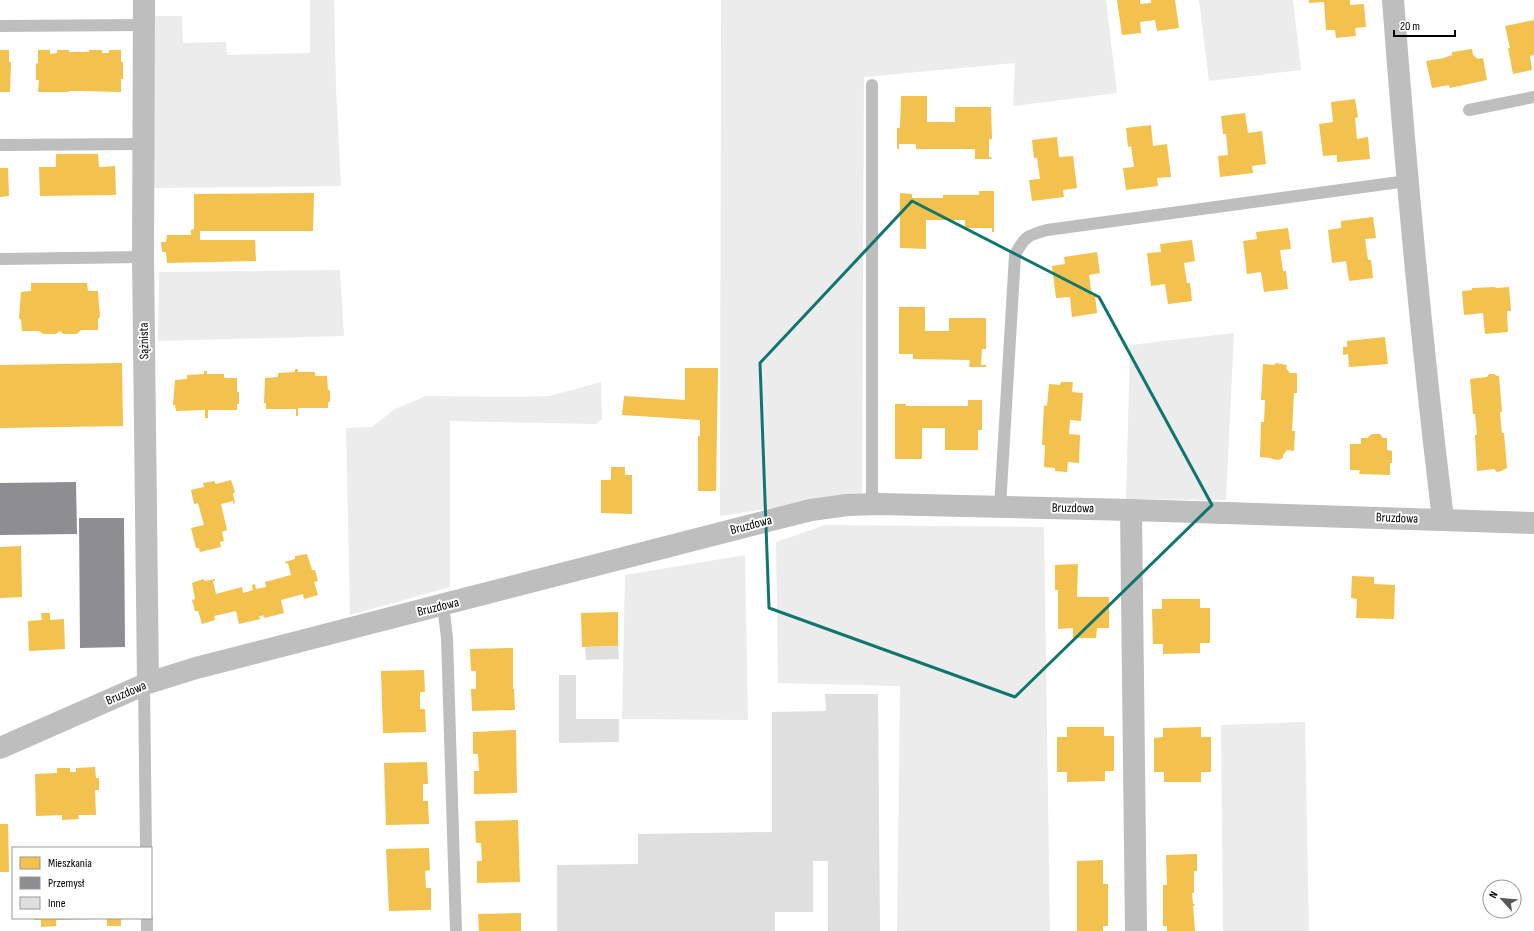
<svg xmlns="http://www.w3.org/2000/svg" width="1534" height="931" font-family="'Sofia Sans Condensed',sans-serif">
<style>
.green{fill:#ececec}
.homes{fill:#f2c14e}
.industry{fill:#8d8d92}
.building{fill:#dfdfdf}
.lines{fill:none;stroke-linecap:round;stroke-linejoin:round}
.service{stroke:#bebebe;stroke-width:12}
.minor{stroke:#bebebe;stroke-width:22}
.marked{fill:none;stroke:#0f766e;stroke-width:3;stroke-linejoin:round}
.labels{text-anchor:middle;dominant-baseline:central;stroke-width:4;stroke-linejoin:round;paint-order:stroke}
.street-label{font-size:13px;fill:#000;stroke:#fff}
</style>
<rect width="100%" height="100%" fill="#fff"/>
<path class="green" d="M310,0H334L336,87L341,186L149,188L150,16H182L183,43L226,42L227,55L310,53Z
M721,0H1106L1117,93L1013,106L1015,63L864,77L862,494L720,516Z
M1199,0H1293L1301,70L1209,81Z
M340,270L344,336L158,341L159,272Z
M1234,333L1226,500L1126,499L1130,345Z
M601,382L602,419L596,424L450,421V587L350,615L346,428L372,427L395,409L426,396L517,397L549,396Z
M825,525L1044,527L1050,931H897L900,686L778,683L776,542Z
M745,555L748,720L622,719L625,575Z
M1305,722L1309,931H1223L1221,725Z"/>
<path class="homes" d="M1117,0H1140V4L1151,3V0H1175L1179,28L1157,31L1155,20L1140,22L1141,33L1122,35Z
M1309,0H1350V5L1364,4L1366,27L1355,28L1356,36L1336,38L1335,30H1326L1324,2L1309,3Z
M1534,20V55L1530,56L1532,70L1513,74L1508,48H1510L1505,26Z
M1472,49L1473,55L1478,59L1483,58L1487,80L1450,88L1449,85L1432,88L1426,61L1444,58L1452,55V52Z
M0,50H9V62H11L10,92H0Z
M38,50H50V54L57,53V50H69V52H89V50H102V53H109V50H121V62H123V79H121V92L80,91H69V92H38L39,80H36V63L38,64Z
M901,96H927V122H955V107H991L992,139H989V157H991L992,159H975V149H916V144H899V149H897V128H900Z
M1355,99L1358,117L1355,118L1357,139L1368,137L1370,159L1337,162V155L1323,156L1319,124L1333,122L1331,102Z
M1245,113L1248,133L1262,131L1266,164L1252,166L1253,173L1220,177L1218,156L1228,155L1226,134H1223L1221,116Z
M1151,125L1153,146L1167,144L1171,177L1157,178L1158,186L1126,190L1123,168L1134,167L1131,146L1128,147L1126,128Z
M1057,137L1059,157L1073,156L1077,188L1063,190L1064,197L1032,201L1029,180L1040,179L1037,158H1034L1032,140Z
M56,154H98L99,167L115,166L116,195L40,196L39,167H56Z
M0,168H8L9,196L0,197Z
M979,191H994V232H992V228H965V220H926V249L900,248V193L912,194V198H943V195H979Z
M314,193L313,231H200V240H255L256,261L167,263L166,252H162L161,242H166L167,235H191V230L194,229V194Z
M1373,217L1376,238L1365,239L1368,260H1371L1373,278L1349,281L1346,261L1332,263L1328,230L1341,228V221Z
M1288,228L1291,249L1280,250L1283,271H1286L1288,289L1264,292L1261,272L1247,274L1243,241L1257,239L1256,232Z
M1192,240L1195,261L1184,263L1187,283H1190L1192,301L1168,304L1165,284L1151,286L1147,253L1161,252L1160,244Z
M1097,252L1100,273L1089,275L1092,296L1095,295L1097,313L1072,317L1070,297L1056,298L1052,266L1065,264L1064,257Z
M31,283H87L88,291H98L100,317L98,319V330H81L77,334H63L60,331L56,334H43L39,331H22L21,320L19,318L21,292L31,291Z
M1495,287L1496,288L1509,287L1511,311H1507L1508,332L1485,334L1483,313L1464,315L1462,291L1472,290V288Z
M899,307H925V331H949V318H986V349H982L981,365H986V367H969L970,360L913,359V354H899Z
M1385,337L1388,364L1349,367L1348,354L1343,355V347H1347V341Z
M122,363L123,426L0,428V365Z
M1276,363L1287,365L1286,368L1290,373H1297V393H1294L1292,431H1295L1294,451L1287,450L1283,455V458L1278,460L1272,459L1271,458L1260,457L1261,422H1264L1265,400H1261L1263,364L1274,365Z
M685,368H718L716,491H698V436H700V420L622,415L624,396L685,400Z
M295,369H298V372H315V376H327L328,390H330V402H328V408H298V416H296V409H266V403H264L265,378L278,377V373L295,372Z
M204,371H207V374H224V378H237V392H239V404H237V410H208V418H205V410L176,411L175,405H173L175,380L187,379V375L204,374Z
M1489,374H1494L1497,376H1499L1502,412H1500L1501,424L1502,433H1504L1507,468L1501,471L1497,472L1494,469L1477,471L1475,435H1477L1476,424L1475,414H1473L1470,379L1487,377Z
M1061,382H1073L1072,392L1083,393L1081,421L1070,420L1069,434L1080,435L1079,463L1068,462L1067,472L1055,471V468L1044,467L1045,445H1042L1044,405L1047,406L1049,384L1060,385Z
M968,400H982V430H978V450H945V428H922V459H895V404H906V406H968Z
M1372,434H1380L1383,438H1387V450L1392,451V463H1390V475L1359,474L1360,470H1350V444H1361V438H1368L1369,436Z
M611,467H625V475H632V514L601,513V480H611Z
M231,480L235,492L233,494L235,503L233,504V501L221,504L227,530L222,532L224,541L220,542L221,547L200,552L199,548H196L191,528L204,525L198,503L194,504L191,490L204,487L203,483L214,481L216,484Z
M21,546L22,597L0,598V547Z
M307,554L312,570H315L318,581L314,582L318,595L304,599L303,594L281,600L284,613L264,618L263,615L261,616H259L260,619L239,624L236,611L214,616L215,620L202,624L198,611H195L192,600L195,599L192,583L203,579L205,581L215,579V581H213L216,594L242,587L243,593L253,590L252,585L255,584L256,589L266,587L265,582L291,575L288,563L286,564L285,562L295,559V556Z
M1078,564L1077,597H1109V628H1097L1096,638H1073V628L1058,629V590H1055V565Z
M1352,576L1374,577V584L1395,585L1394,619L1356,618L1357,599L1351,598Z
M1162,599H1200V608H1210V643H1200V653L1163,654V644H1153L1152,609H1162Z
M618,612V646L582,647L581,613Z
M41,613H50V620L64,619L65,649L29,651L28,621L42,620Z
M513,648V689H514L515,710L472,711L471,689H476V671H471L470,649Z
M424,670L425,692H420V709H425L426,732L383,733L381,671Z
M1067,727H1104V736H1114V771H1105V781L1067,782V772H1057V737H1067Z
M1201,727V737H1211V772H1201V782H1164V772H1154V738L1163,737V728Z
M516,730L517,793L474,794V771H479L478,754H473V732Z
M427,762L428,784H423V801H428L429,824L386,825L384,763Z
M95,767L96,778H99V790H95L96,815H78L79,819L62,820V815L36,816L35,774L57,773V768H70V772H76V768Z
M518,820L520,882L477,883V861H482L481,843H476L475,821Z
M0,824H8L9,872H0Z
M429,848L430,870L425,871L426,888H431V910L389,911L386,849Z
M1197,854V871H1194V893H1192L1193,904H1194L1195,906H1193L1195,931H1167V926H1163V885H1167L1166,855Z
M1103,860V884H1108V926H1103V931H1077V861Z
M521,913V931H479L478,914Z
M34,918H93V919L56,920V926L41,927V920H34Z
M107,918H121V926H107Z"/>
<path class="industry" d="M76,482L77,534L0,535V483Z
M79,518H124L125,647L80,648Z"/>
<path class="building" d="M618,646L619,659L586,660L585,647Z
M559,675H576V719H619V742L559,743Z
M825,694H878L880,931H828V861H813V912H775V931H557V865L638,864V834L772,832V712L826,711Z"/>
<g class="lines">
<path class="service" d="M0,26L144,25
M872,85V504
M1469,110L1534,97
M0,145L143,144
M0,259L143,257
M1000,507L1015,255C1024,237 1028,235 1047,230L1407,181
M443,605L447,638L456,931
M144,685L146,848
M147,918V931"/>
<path class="minor" d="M144,0L143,257L148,683
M1393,0C1406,174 1422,347 1443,519
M1131,510L1136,931
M0,748L148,683L196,668L767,521L811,510L847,505L879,504L1131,510L1534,523"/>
</g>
<path class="marked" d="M912,201L1099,297L1212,505L1015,697L769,608L760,363Z"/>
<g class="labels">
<g class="street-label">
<text transform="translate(144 341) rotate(-91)">Sążnista</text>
<text transform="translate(1073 508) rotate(1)">Bruzdowa</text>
<text transform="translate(1397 518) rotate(2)">Bruzdowa</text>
<text transform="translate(751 525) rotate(-15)">Bruzdowa</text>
<text transform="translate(438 607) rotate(-14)">Bruzdowa</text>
<text transform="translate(126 693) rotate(-23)">Bruzdowa</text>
</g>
</g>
<rect x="12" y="847" width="140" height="72" fill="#ffffff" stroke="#999999"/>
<rect x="20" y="857" width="20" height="12" fill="#f2c14e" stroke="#999999"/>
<text x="48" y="867" font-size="12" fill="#000000">Mieszkania</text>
<rect x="20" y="877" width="20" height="12" fill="#8d8d92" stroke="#999999"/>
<text x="48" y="887" font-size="12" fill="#000000">Przemysł</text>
<rect x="20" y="897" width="20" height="12" fill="#dfdfdf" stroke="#999999"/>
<text x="48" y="907" font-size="12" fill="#000000">Inne</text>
<g transform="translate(1502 899) rotate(297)"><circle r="19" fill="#ffffff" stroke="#999999"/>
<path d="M0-3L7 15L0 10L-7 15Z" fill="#595959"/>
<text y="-6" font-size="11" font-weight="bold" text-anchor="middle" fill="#000000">N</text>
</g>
<path d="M1394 30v6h61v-6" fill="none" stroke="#000000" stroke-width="2"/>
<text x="1400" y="30" font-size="12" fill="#000000" stroke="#ffffff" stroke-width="3" paint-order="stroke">20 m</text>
</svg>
